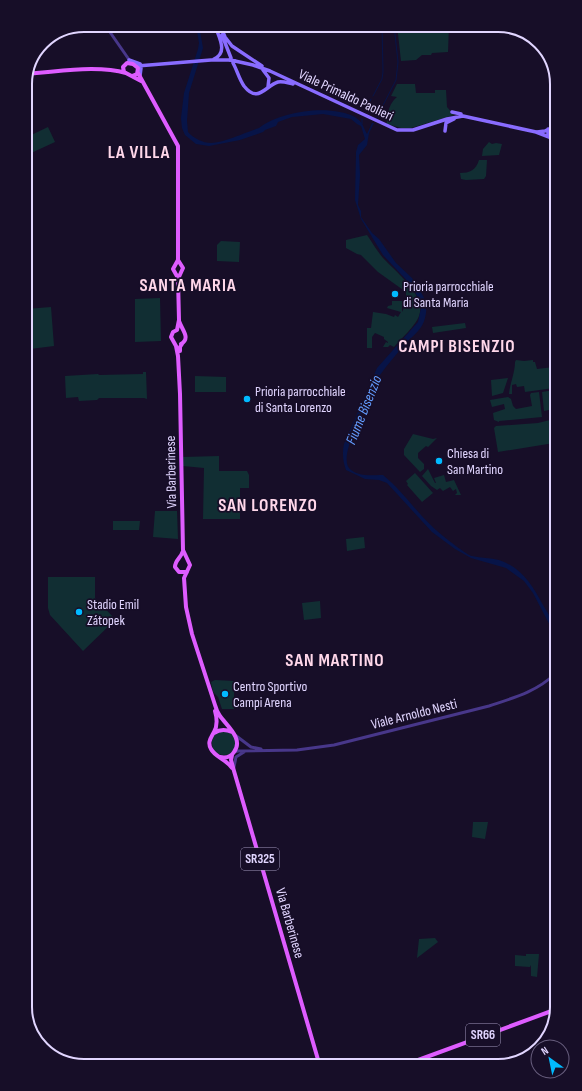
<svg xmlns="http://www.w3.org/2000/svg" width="582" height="1091" font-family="'Sofia Sans Condensed',sans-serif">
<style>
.green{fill:#112e33}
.water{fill:#071448}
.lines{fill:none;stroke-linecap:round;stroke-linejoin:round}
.stream{stroke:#071448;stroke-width:1}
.tertiary{stroke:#48378a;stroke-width:3}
.secondary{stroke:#896cff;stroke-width:3.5}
.primary{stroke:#de5cff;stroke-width:4}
.secondary-bridge{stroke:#896cff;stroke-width:3.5}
.poi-dot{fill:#01baff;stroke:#170e28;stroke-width:1.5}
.labels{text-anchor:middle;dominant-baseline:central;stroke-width:3.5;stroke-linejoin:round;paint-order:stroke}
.shield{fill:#170e28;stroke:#a499be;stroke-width:1}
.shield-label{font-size:13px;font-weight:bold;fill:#e1d5ff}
.street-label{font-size:14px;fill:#e1d5ff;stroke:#170e28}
.poi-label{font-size:14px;fill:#e1d5ff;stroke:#170e28;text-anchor:start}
.water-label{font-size:15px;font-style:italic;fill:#639cff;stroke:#170e28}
.district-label{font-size:18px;font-weight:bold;letter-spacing:1px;fill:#ffd7ea;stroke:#170e28}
.rim{fill:none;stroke:#e1d5ff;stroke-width:2}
</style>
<rect width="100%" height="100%" fill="#170e28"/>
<path class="green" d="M397,25H449L448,52L432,53L431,55H422L416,60L401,61Z
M397,84H415L416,93H435V90H446L447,107L454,115L411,128H401L387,124C386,115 390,102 397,97L391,96Z
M48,127L55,142L29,154L25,146V138Z
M489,142L492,144L496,143L502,144L499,155L482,156L483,149Z
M479,160H487L486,176L484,179L466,180L461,179L460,173C470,173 476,170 479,160Z
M367,235C372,242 377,251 383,258C395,271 427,296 419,316C416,325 401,339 394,347L390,345L388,347H383L386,342L388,343V342L384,339V337L375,333L372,337V348H367V328H371L373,312L386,314L394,317L395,315L398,317L401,312L387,308L388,306L392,305V301H402V312C406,305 406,300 406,292L378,272L361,255L357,254L346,248V240Z
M221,241L240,242L239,262L217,261V245Z
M160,298L161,341L135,342V299Z
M51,307L54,346L30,349L26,321V309Z
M465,323L466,328L433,333L432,327Z
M516,360L524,361L533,360V362H535L537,369L554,367V388L525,392L524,386L517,387L516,384L512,385V394H509C510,383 515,373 515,362Z
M143,372H146L147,399L144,398H99L97,400L79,401L78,397L66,398L65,376L98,374L99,375L143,374Z
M195,376L226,377V392H195Z
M508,378L503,393L492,396L491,380Z
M554,390V409L544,411L542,392Z
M539,392L542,417L499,421V422L494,420L493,413L505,409L504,404L492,407L490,400L508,397L511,399L513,406L516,409L532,406L530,395L531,393Z
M554,419V443L498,452L494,428L496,426L538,423Z
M413,434L433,439L437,438L428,447L426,446L418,453V458L424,464V469L420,472L404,455V449Z
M219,456V471H247L249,475V488H240V519H203L204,468L183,466V457Z
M428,469L435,483H436L434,478L444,475L446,482L454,480L461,495H455L457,493L456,489L453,491L450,487L443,491L440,488L437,490L431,486L422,476Z
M415,473L433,493L422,502L407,485L408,484L406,481Z
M155,511H177L178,539L153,537Z
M113,521H140L139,530H113Z
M364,537L365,548L347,551L346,539Z
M48,577H95V598L114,618V621L83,651L50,615L48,608Z
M320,601L321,618L304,620L302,603Z
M215,680L234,681V709H222L218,697L213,692L211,682Z
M212 743a12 12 0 1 1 24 0a12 12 0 1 1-24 0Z
M473,822H488L485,839L472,837Z
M435,938L438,942L417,958L419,939Z
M526,954H539L537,977L531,976V965L530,967L515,966V955L526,956Z"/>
<path class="water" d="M196,25H199L203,48L189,93L187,121L188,132C193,138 203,143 211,143C223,143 247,132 259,128C281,111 330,104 355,117C364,123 363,127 367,134L372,123H374L369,133L367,145L359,155L360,175L358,205L361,211V217L372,233L379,239L396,263L412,278C419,292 430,298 425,318C423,328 414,335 407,342C398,352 388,364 380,375C374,382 373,392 369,400C364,412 336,460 351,470C361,477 370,475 383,475C405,493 420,518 443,536C448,540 467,555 472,556C481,558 491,558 499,560C521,567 533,586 543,605C549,615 555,624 555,635L533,593L524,581L506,568L471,558L455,549L432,532L387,483L379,480L365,479L346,470C343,462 342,453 344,444L377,368L418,322L421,308L418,298L412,286L383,255L361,219L355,200L356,152L358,145L365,139L361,126L357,124L351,119L323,114L292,117L278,122L276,126L265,130L263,132L240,140L209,146L196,144L185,135L182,128L181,118L184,93L198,49L199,43Z"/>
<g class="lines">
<path class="stream" d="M373,96L382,79L383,72L382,25
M551,103L553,84
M368,106L371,99
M377,117L396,80L398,62L394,25
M362,124V119"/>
<path class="tertiary" d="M105,25L130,61
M235,735L251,747L261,749
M234,752L238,751L297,750L334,745L489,706C513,698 536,692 555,674
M234,767L236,757L244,752"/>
<path class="secondary" d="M220,25L225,37L232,46L262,66
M222,35L231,58
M214,59C229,52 218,36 215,25
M129,60L140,64
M235,61L253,65L270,71L397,130H413L447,119L463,116L536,132L549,137
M233,63C237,70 239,79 244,86C258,104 265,86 278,82C283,81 288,83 293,84
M137,66L211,60H230
M263,70L269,78L268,87
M140,76L141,68
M452,112L461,114
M548,129V135L553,142
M445,131L446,123L454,119
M537,132L545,131L553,127"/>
<path class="primary" d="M138,73L178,146V260L173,269L178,278
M28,74C56,71 99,65 126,73
M132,76L137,74L138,68L133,64L127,63L123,67L124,72L141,81
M178,260L183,268L178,279L179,320L177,330L173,332L171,337L176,346L178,356L180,394L183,550L190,565L184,578L186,607L192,634L215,705C216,709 218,713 220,716C227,726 244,739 234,752C231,757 225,758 220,757
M179,321C182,330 191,338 181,344
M180,351V347L182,344
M183,551C181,558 175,560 175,567L179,572H187
M215,711C217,718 218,725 214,732C211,738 207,742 211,749C215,757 226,759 232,768
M214,733C220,729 225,729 232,732
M232,755L231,760L234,771L319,1063
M410,1063L557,1009"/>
<path class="secondary-bridge" d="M230,60L235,61"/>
</g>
<g class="poi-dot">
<circle cx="395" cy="294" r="4"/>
<circle cx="247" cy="399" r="4"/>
<circle cx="439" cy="461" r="4"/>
<circle cx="79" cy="612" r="4"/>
<circle cx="225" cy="694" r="4"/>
</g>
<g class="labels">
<g class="shield">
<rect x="241" y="848" width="38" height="22" rx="3"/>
<rect x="466" y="1024" width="34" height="22" rx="3"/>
</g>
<g class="shield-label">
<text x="260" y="859">SR325</text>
<text x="483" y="1035">SR66</text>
</g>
<g class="street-label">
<text transform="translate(346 95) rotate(25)">Viale Primaldo Paolieri</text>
<text transform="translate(171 472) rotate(-91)">Via Barberinese</text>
<text transform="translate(414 714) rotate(-14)">Viale Arnoldo Nesti</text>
<text transform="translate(290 923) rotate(74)">Via Barberinese</text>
</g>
<g class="poi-label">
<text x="403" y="286">Prioria parrocchiale<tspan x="403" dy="16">di Santa Maria</tspan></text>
<text x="255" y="391">Prioria parrocchiale<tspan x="255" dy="16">di Santa Lorenzo</tspan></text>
<text x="447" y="453">Chiesa di<tspan x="447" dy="16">San Martino</tspan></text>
<text x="87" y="604">Stadio Emil<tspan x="87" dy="16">Zátopek</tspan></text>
<text x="233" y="686">Centro Sportivo<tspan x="233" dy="16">Campi Arena</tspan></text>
</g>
<g class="water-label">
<text transform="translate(364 410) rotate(-68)">Fiume Bisenzio</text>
</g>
<g class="district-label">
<text x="139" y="152">LA VILLA</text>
<text x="188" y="285">SANTA MARIA</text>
<text x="457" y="346">CAMPI BISENZIO</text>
<text x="268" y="505">SAN LORENZO</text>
<text x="335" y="660">SAN MARTINO</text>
</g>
</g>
<path d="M0 0H582V1091H0ZM84 32H498A52 52 0 0 1 550 84V1007A52 52 0 0 1 498 1059H84A52 52 0 0 1 32 1007V84A52 52 0 0 1 84 32Z" fill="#170e28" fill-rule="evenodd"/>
<path class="rim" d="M84 32H498A52 52 0 0 1 550 84V1007A52 52 0 0 1 498 1059H84A52 52 0 0 1 32 1007V84A52 52 0 0 1 84 32Z"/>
<g transform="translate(550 1059) rotate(327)"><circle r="19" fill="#170e28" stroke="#685e7e"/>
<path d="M0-3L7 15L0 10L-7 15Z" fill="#01baff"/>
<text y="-6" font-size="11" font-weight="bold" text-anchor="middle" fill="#e1d5ff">N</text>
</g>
</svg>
